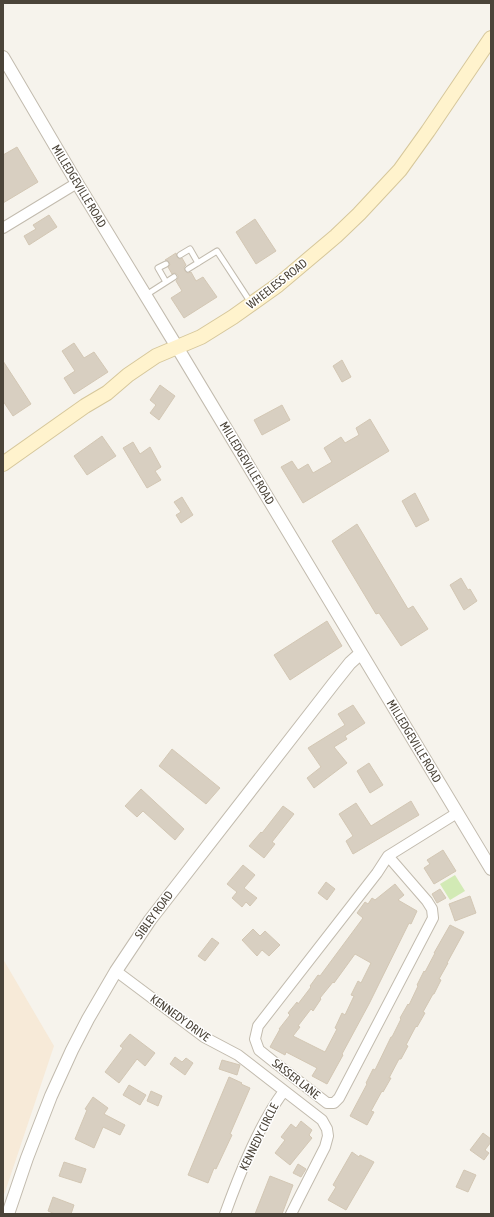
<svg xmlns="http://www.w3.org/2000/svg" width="494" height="1217" font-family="'Asap Condensed',sans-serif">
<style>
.commercial{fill:#f7ead8}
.green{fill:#d2eab5}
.building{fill:#d8cfc1;stroke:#d3c7b4;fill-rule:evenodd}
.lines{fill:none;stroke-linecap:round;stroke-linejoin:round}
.service-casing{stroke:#c2bbae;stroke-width:7}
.minor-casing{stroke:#c2bbae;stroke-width:12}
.tertiary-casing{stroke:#c2bbae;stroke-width:14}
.secondary-casing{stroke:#d6c79b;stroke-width:16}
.service{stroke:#fff;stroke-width:5}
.minor{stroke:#fff;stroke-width:10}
.tertiary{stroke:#fff;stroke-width:12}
.secondary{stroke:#fff3cd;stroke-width:14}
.labels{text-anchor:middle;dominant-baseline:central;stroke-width:3;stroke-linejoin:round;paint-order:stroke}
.street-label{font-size:12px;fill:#4b4439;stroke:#fff}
</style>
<rect width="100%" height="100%" fill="#f6f3ec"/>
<path class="commercial" d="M3,959L54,1046L3,1198Z"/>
<path class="green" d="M455,875L465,891L450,900L440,884Z"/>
<path class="building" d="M17,147L38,182L3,203V155Z
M49,215L57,227L29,245L24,236L36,229L33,225Z
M255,219L276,251L256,264L236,232Z
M176,253L177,257L180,259L182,258L186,265L184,267L185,271L188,273L191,272L196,281L203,277L217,297L184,318L171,298L182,291L176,281L178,278V275L175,273L172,274L168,267L170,265L169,262L165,260Z
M74,343L84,358L94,352L108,372L74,394L64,378L75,371L62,351Z
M342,360L351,377L342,382L333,366Z
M3,361L31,404L13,416L3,401Z
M160,385L175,396L159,420L150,413L156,405L150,400Z
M282,405L290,420L262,435L254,420Z
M370,419L389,451L303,503L281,467L292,461L298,470L308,464L313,473L332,462L324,448L341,437L345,443L359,435L356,428Z
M102,436L116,456L87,475L74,456Z
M133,442L140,454L150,447L161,467L155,471L161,480L147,488L123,448Z
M415,493L429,520L416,527L402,501Z
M182,497L193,515L181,523L176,515L181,512L174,502Z
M357,524L408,609L413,606L428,629L401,646L379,613L376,614L332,541Z
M461,578L468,590L470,589L477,601L464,610L450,585Z
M327,621L342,646L290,680L274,655Z
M353,705L365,723L345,736L347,739L334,747L347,763L314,788L307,778L321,767L308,748L345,725L338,714Z
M172,749L220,788L206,804L159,766Z
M369,763L383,785L370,793L357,771Z
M141,789L184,829L175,840L143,811L137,817L125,806Z
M411,801L419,815L353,854L346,841L353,836L339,814L356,803L371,826Z
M283,806L294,814L272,842L275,844L264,858L249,846L261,832L262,833Z
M443,850L456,871L434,884L424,868L430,864L427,860Z
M243,865L255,875L244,888L257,898L250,906L246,902L242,907L232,898L237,892L227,884Z
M326,882L335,889L327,900L318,893Z
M395,884L404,895L398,900L417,911L411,924L409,923L369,1004L342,1054L343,1055L327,1084L312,1076L317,1068L286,1052L285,1055L270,1047L280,1029H279L290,1015L288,1013L297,1002L298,1004L311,987L310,986L318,975L320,976L363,918L357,913L365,902L368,904L372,898L375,900ZM355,954L371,963L361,983L358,981L351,995L354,996L345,1015L342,1013L335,1028L337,1029L325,1052L293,1036L300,1027L298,1026L311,1009L313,1011L321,999L320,998L333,982L334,983Z
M440,889L446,898L437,903L432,894Z
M470,896L476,913L455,921L449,904Z
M450,925L464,932L447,963H448L439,979L441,980L434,994H433L423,1012L425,1013L417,1027L416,1026L406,1045L408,1046L401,1059H399L389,1078H391L383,1092L382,1091L371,1111L374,1112L367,1125L350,1116L367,1084L366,1083L373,1069L375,1070L391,1037H392L401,1019L400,1018L408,1004L409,1005L418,986L417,985L424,971L425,972L435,953H434Z
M253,929L260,936L265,931L280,945L269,956L262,950L257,956L242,940Z
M212,938L219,943L205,961L198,956Z
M130,1034L155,1053L145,1066L137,1059L119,1083L105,1072L123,1048L120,1046Z
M175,1057L182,1062L186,1058L193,1063L185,1075L170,1064Z
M222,1060L240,1065L237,1075L219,1069Z
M229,1077L242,1083L241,1084L250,1088L230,1134L232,1135L216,1169L214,1168L208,1183L188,1175Z
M129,1085L146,1095L140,1105L123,1095Z
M151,1091L162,1096L158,1106L147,1101Z
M93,1097L108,1108L104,1114L125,1125L120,1135L103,1127L94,1148L75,1139L87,1110L85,1109Z
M301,1121L312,1130L309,1135L312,1138L290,1165L275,1153L285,1140L281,1137L291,1124L296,1128Z
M483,1133L491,1139V1142L485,1150L489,1153L484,1160L470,1150Z
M352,1152L359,1157L360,1155L374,1162L346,1210L328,1200L336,1187L333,1185Z
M64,1162L86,1169L81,1183L59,1176Z
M298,1164L306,1169L301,1177L293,1173Z
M464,1170L476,1175L468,1192L456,1187Z
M270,1176L293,1185L282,1214H255Z
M53,1197L74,1205L71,1214H55L48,1211Z"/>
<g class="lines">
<defs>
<path id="service" d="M180,255L190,249L198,263
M166,264L158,268L166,282
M188,269L217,251L251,303
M146,295L174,277"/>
<path id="minor" d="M3,228L77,183
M388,856L427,901L432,909L433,918L339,1098L334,1103H327L274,1062L259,1050L255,1039L258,1026L377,873L388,856L457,813
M116,971L204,1037L238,1055L322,1120L327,1129L328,1136L325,1147L299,1198L291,1214
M225,1214C239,1175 259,1124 284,1091"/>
<path id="tertiary" d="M3,57L77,183L177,347L491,869
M8,1214L27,1158L51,1096L72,1050L88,1019L116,971L150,920L334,683L350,663L361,653"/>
<path id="secondary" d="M3,464L85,406L107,393L128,375L156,356L201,337L233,317L278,285L336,236L359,214L400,170L428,131L491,38"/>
</defs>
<use href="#service" class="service-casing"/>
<use href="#minor" class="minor-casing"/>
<use href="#tertiary" class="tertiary-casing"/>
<use href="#secondary" class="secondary-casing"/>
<use href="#service" class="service"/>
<use href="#minor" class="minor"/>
<use href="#tertiary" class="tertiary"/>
<use href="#secondary" class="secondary"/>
</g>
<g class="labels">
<g class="street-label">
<text transform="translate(79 186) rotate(59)">MILLEDGEVILLE ROAD</text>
<text transform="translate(277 284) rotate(-38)">WHEELESS ROAD</text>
<text transform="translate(247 463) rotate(59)">MILLEDGEVILLE ROAD</text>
<text transform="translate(414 741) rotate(59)">MILLEDGEVILLE ROAD</text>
<text transform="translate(154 915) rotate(-54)">SIBLEY ROAD</text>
<text transform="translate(180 1018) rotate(36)">KENNEDY DRIVE</text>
<text transform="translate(296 1079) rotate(38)">SASSER LANE</text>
<text transform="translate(259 1137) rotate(-64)">KENNEDY CIRCLE</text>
</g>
</g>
<rect width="494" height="1217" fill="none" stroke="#4b4439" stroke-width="8"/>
</svg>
